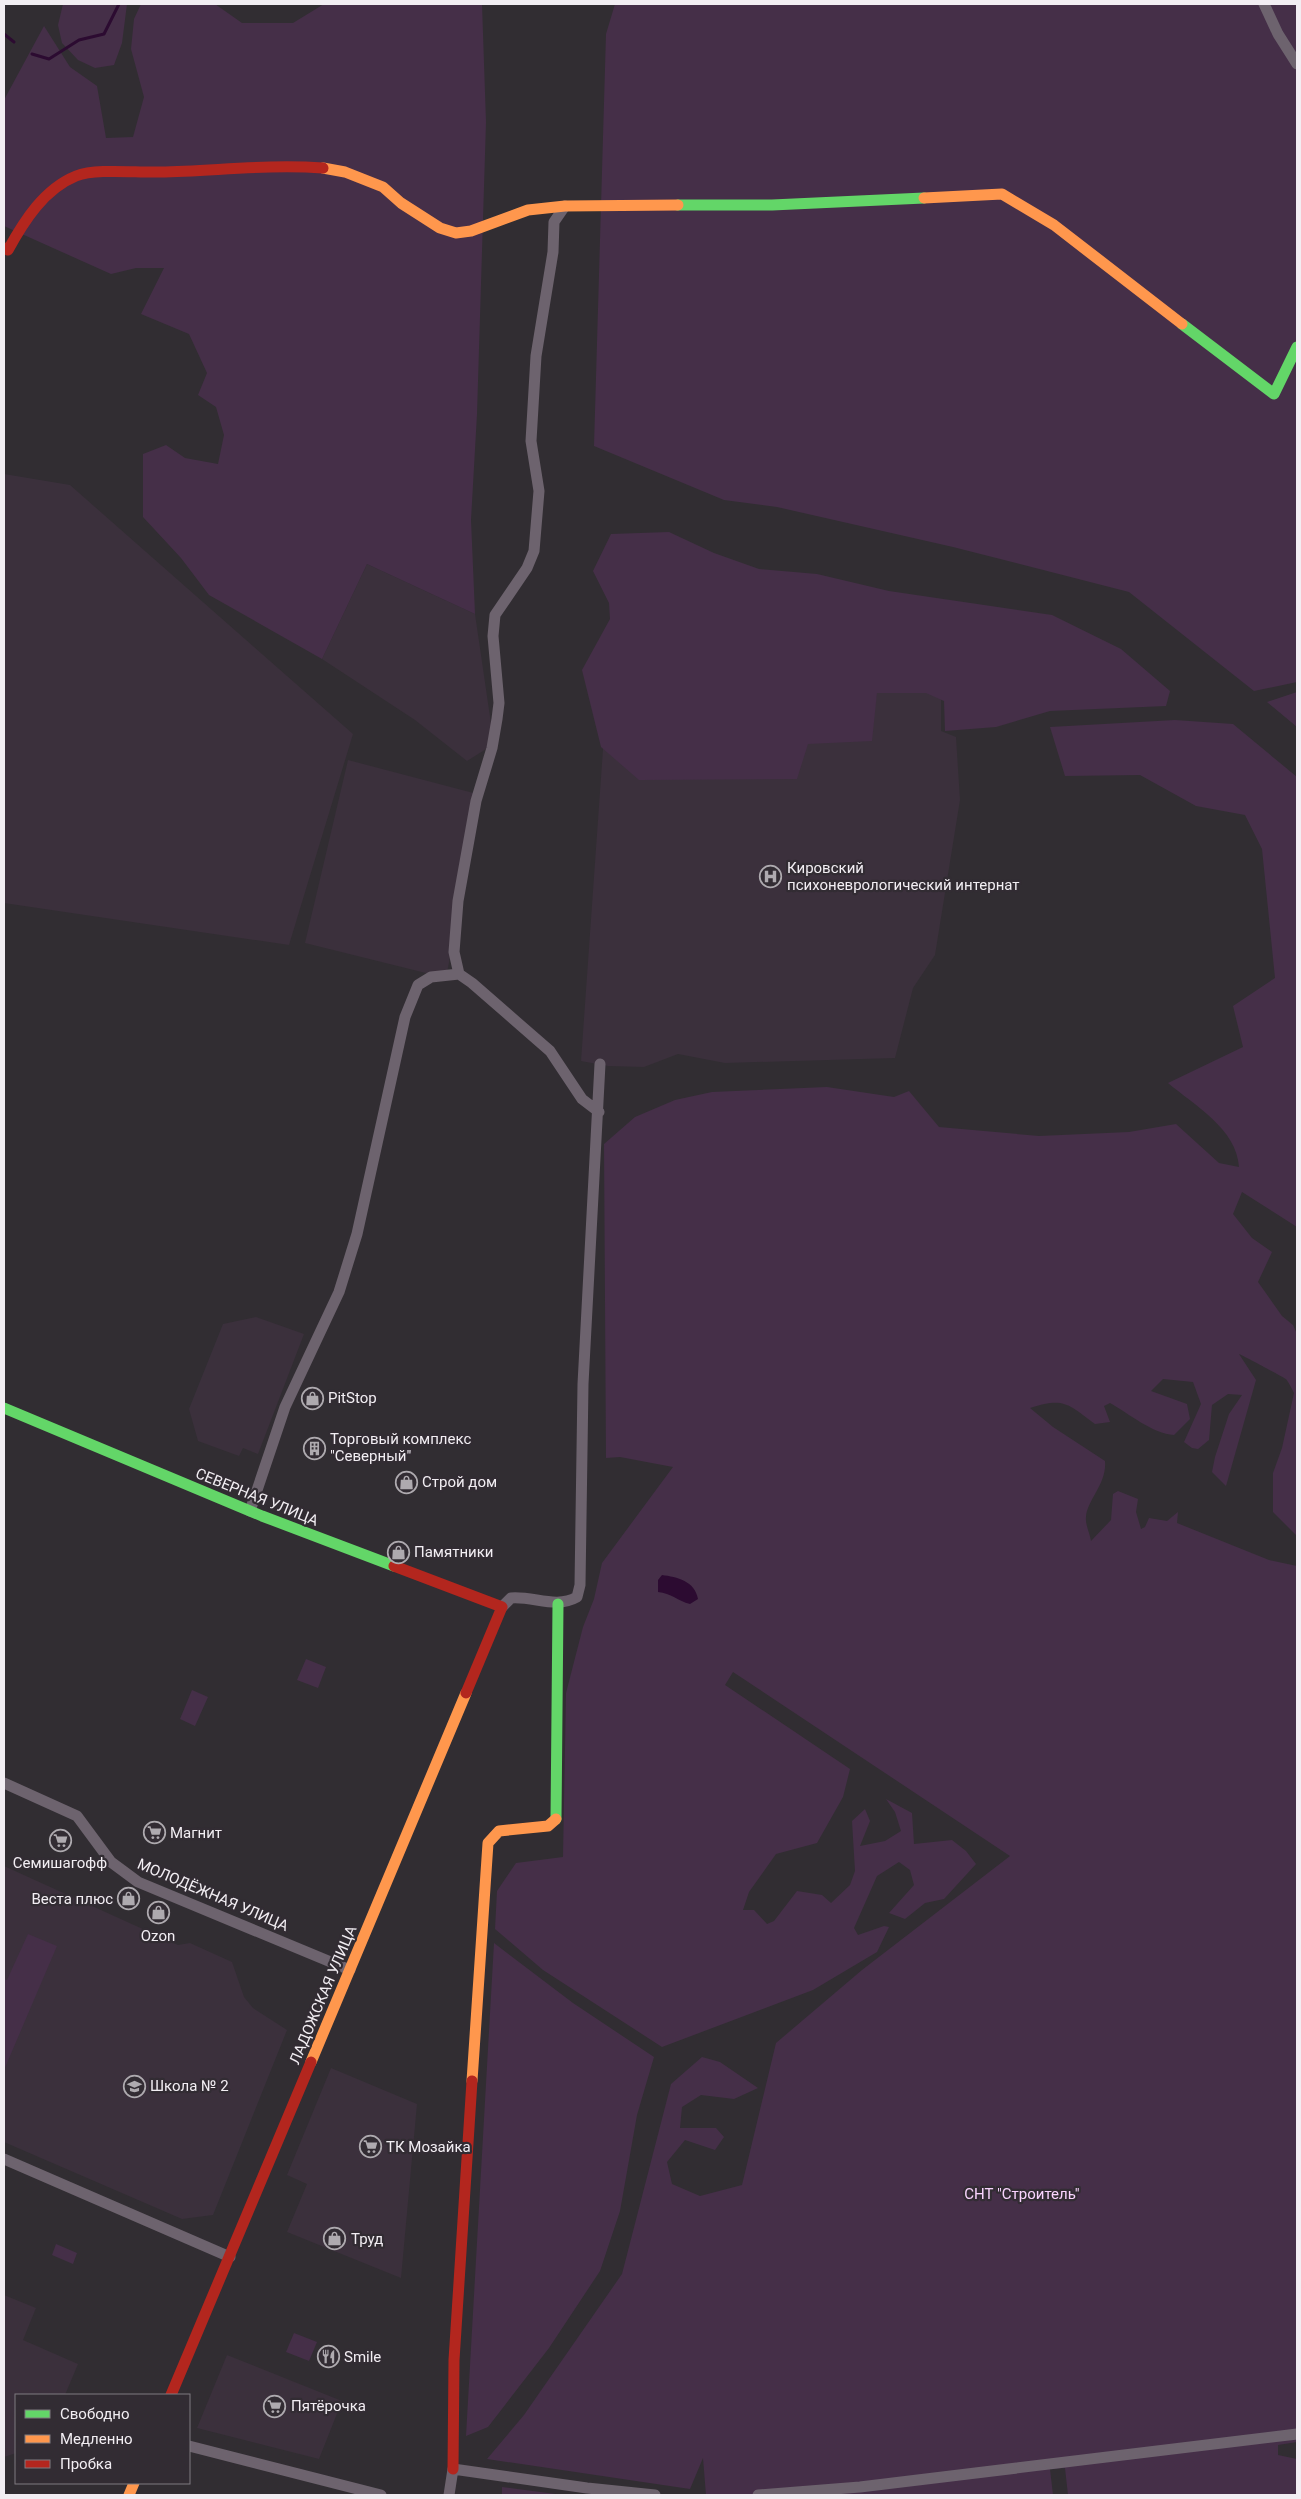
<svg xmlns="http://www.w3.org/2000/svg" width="1301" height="2499" font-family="Roboto,sans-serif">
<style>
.built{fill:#3b303c}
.green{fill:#452f48}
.water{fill:#2c0b31}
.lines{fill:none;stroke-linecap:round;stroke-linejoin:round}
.stream{stroke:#2c0b31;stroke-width:3}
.street{stroke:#6d636e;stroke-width:11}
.fast{stroke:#63d668;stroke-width:11}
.slow{stroke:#ff974d;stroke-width:11}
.jam{stroke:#b3261e;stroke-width:11}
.labels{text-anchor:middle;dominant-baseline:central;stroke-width:4.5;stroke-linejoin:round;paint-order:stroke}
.poi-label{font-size:15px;fill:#f2eef3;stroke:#322c33;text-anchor:start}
.street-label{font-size:15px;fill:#f2eef3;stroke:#322c33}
.park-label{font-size:15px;fill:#f9d4fe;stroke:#322c33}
</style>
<rect width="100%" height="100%" fill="#312d32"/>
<path class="built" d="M4,474L70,485L353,734L289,945L4,903Z
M367,564L475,614L494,744L467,761L415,720L322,659Z
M878,681L941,683V731L956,737L960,800L935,955L913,988L895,1058L725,1063L678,1054L644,1067L608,1066L581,1061L604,735L873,723Z
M348,760L481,795L446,978L305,943Z
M256,1317L304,1334L258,1454L243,1448L239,1456L198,1441L189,1409L223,1324Z
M4,1866L178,1945L190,1943L232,1962L244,1997L253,2008L287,2030L213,2215L182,2219L4,2142Z
M331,2068L417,2104L401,2278L287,2232L307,2184L287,2175Z
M4,2295L36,2308L23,2340L78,2364L65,2395H16V2453L4,2457Z
M227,2355L342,2401L319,2459L197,2428Z"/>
<path class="green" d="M63,4H127L122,43L114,65L95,68L78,60L62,43L58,25Z
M141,4H215L242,23H293L324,4H482L486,122L477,414L471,520L475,614L367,564L322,659L209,595L181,558L143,517V454L166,445L185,458L218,464L224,435L216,407L198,395L207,373L189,334L141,314L164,268H136L111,274L4,226V100L44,26L70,67L97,86L106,138L133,137L144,97L131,49L134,19Z
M615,4H1297V682L1254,691L1129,592L953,547L777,507L724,500L594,446L606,34Z
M669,532L714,553L759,569L817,574L889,591L1052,615L1121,649L1170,691L1166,706L1050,711L996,727L945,731L944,701L926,693H877L872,741L808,744L797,779L639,780L601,747L582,670L610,619L609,603L593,571L611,534Z
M1297,692V727L1267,702Z
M1175,720L1233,724L1297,777V1227L1242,1192L1233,1214L1252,1238L1272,1252L1258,1282L1282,1316L1293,1325L1297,1334V1536L1273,1512V1473L1282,1448L1294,1393C1292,1389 1289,1383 1286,1379C1283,1377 1244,1356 1239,1354L1256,1380L1226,1486L1212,1472L1215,1457L1229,1414L1242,1395L1228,1394L1212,1405L1209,1440L1198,1449L1192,1448L1184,1442L1201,1404L1193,1382L1163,1379L1151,1391L1187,1404L1190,1419L1174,1435C1153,1434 1128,1413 1110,1403L1104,1406L1110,1422L1095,1424C1068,1404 1064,1397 1030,1408L1053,1427L1105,1461C1107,1484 1087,1500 1086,1517C1085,1524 1090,1534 1091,1541L1111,1520L1113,1494L1118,1491L1138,1499L1136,1512L1141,1529L1145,1527L1149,1518L1167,1521L1178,1512L1177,1523L1269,1560L1297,1566V2442L1278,2445V2455L1297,2459V2495H1068L1065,2468L1050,2469L1053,2495H706L703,2458L690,2489L487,2459L524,2415L622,2274L671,2084L702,2057L720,2062L758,2088L734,2099L701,2095L682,2107L680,2128H716L724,2137L715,2150L685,2140L667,2162L672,2184L700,2196L742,2185L776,2043L862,1970L1010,1856L733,1672L725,1685L850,1769L843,1797L817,1843L776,1854L749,1892L743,1910H754L767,1924L774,1921L797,1891L822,1895L831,1903L850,1885L855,1871L852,1821L865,1809L870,1821L860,1846L885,1841L901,1831L895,1812L886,1799L912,1813L914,1844L952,1840L966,1851L976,1864L944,1899L925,1903L905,1919L889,1913L914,1885L910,1870L899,1862L877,1876L854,1928L858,1935L884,1926L889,1927L877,1952L813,1990L662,2047L543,1970L495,1929L497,1891L516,1863L563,1857L566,1693L583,1627L594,1599L602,1563L673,1467L620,1457L606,1458L604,1144L635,1117L675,1100L712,1092L827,1087L894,1097L909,1091L939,1127L1039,1136L1129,1132L1176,1124L1219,1163L1239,1167C1237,1129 1194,1105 1168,1083L1243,1047L1233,1006L1275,978L1262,849L1245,815L1196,806L1140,775L1065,776L1050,727Z
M306,1659L326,1667L318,1688L297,1680Z
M192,1690L208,1697L195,1726L180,1719Z
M28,1934L57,1946L4,2070V1979L7,1980Z
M494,1943L573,2003L654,2057L637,2115L620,2211L600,2271L549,2348L488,2427L466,2436Z
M56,2244L77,2253L73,2264L52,2255Z
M294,2333L317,2342L309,2361L286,2352Z
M502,2487L563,2495H502Z"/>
<path class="water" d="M662,1575C677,1577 695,1581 698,1599L690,1604C678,1601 671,1593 658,1592V1580Z"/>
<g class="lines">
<path class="stream" d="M4,34L14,42
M32,54L49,59L79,40L104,34L119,4"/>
<path class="street" d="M1264,4L1278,34L1297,64
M459,974L454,952L458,901L476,801L492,748L497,719L499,703L493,636L495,615L527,568L534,551L539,491L531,441L536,356L553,252L554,222L565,206
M250,1511L285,1407L339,1292L357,1234L405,1017L418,985L431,977L459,974L472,983L550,1051L582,1099L599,1112
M502,1607L511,1598C534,1596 556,1609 577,1597L580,1585L583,1384L600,1064
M4,1783L77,1816L111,1862L138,1882L350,1970
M4,2159L230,2257
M189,2446L381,2495
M449,2495L453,2469L587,2488L655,2495
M758,2495L860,2487L1297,2434"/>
<path class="fast" d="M678,205H772L924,198
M1182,324L1274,394L1297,347
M4,1408L262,1516L394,1566
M556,1819L558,1604"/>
<path class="slow" d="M323,168L345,172L383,187L401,203L440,228L456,233L471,231L528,210L565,206L678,205
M924,198L1002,194L1054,225L1182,324
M311,2062L466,1693
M472,2081L488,1843L499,1831L548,1826L556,1819
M129,2495L134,2483"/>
<path class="jam" d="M4,248L8,250C24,221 44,189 76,176C97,168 137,173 160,172C215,171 268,164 323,168
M394,1566L502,1607L466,1693
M171,2395L311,2062
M453,2469L454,2360L472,2081"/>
</g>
<defs>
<symbol id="hospital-ring" viewBox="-11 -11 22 22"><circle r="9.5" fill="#322c33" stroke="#aeaaaf" stroke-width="1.5"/><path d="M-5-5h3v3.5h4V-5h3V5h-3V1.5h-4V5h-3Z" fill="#aeaaaf"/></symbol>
<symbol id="shop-ring" viewBox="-11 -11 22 22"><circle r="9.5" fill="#322c33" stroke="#aeaaaf" stroke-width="1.5"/><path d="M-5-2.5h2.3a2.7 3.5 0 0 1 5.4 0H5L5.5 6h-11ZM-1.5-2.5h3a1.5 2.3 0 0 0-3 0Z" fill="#aeaaaf"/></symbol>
<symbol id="building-ring" viewBox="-11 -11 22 22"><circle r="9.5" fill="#322c33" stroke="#aeaaaf" stroke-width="1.5"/><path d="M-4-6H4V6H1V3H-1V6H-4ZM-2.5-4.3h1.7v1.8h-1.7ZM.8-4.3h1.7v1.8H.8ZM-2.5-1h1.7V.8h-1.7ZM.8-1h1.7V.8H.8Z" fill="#aeaaaf"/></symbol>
<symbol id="supermarket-ring" viewBox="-11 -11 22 22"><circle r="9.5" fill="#322c33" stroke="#aeaaaf" stroke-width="1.5"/><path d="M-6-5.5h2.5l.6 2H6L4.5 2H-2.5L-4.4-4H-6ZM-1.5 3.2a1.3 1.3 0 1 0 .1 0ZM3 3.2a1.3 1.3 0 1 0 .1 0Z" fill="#aeaaaf"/></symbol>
<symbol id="school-ring" viewBox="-11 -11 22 22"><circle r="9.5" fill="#322c33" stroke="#aeaaaf" stroke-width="1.5"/><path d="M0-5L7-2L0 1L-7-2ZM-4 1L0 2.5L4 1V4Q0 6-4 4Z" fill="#aeaaaf"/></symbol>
<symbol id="restaurant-ring" viewBox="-11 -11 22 22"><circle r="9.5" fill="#322c33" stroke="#aeaaaf" stroke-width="1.5"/><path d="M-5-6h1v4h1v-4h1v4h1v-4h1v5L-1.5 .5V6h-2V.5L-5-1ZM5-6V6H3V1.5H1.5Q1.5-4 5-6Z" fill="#aeaaaf"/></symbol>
</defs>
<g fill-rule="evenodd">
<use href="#hospital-ring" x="758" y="864" width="25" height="25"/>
<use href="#shop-ring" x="300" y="1386" width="25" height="25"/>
<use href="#building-ring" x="302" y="1436" width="25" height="25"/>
<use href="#shop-ring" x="394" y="1470" width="25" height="25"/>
<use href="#shop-ring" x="386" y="1540" width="25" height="25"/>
<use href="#supermarket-ring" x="142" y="1820" width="25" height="25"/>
<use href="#supermarket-ring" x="48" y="1828" width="25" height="25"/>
<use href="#shop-ring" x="116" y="1886" width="25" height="25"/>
<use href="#shop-ring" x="146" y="1900" width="25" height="25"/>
<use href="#school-ring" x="122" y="2074" width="25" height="25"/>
<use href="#supermarket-ring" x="358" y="2134" width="25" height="25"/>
<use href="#shop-ring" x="322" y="2226" width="25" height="25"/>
<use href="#restaurant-ring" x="316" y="2344" width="25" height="25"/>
<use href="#supermarket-ring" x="262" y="2394" width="25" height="25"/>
</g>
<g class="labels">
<g class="poi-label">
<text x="787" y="868">Кировский<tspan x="787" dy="17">психоневрологический интернат</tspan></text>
<text x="328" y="1398">PitStop</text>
<text x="330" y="1439">Торговый комплекс<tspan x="330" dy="17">"Северный"</tspan></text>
<text x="422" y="1482">Строй дом</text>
<text x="414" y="1552">Памятники</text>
<text x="170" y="1833">Магнит</text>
<text x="60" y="1863" text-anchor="middle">Семишагофф</text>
<text x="113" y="1899" text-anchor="end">Веста плюс</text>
<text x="158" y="1936" text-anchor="middle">Ozon</text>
<text x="150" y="2086">Школа № 2</text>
<text x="386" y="2147">ТК Мозайка</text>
<text x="351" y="2239">Труд</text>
<text x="344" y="2357">Smile</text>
<text x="291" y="2406">Пятёрочка</text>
</g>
<g class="street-label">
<text transform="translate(257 1497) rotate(22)">СЕВЕРНАЯ УЛИЦА</text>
<text transform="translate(213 1895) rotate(23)">МОЛОДЁЖНАЯ УЛИЦА</text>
<text transform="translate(323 1995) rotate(-67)">ЛАДОЖСКАЯ УЛИЦА</text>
</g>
<g class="park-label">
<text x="1022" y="2194">СНТ "Строитель"</text>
</g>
</g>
<rect width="1301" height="2499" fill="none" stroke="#f2eef3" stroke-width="10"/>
<rect x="15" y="2394" width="175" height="90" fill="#322c33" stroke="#7f7a80"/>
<rect x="25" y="2410" width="25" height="8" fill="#63d668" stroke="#7f7a80"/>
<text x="60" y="2419" font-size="15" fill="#f2eef3">Свободно</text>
<rect x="25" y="2435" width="25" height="8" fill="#ff974d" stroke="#7f7a80"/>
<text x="60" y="2444" font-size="15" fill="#f2eef3">Медленно</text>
<rect x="25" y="2460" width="25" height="8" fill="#b3261e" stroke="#7f7a80"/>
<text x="60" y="2469" font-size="15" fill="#f2eef3">Пробка</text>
</svg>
